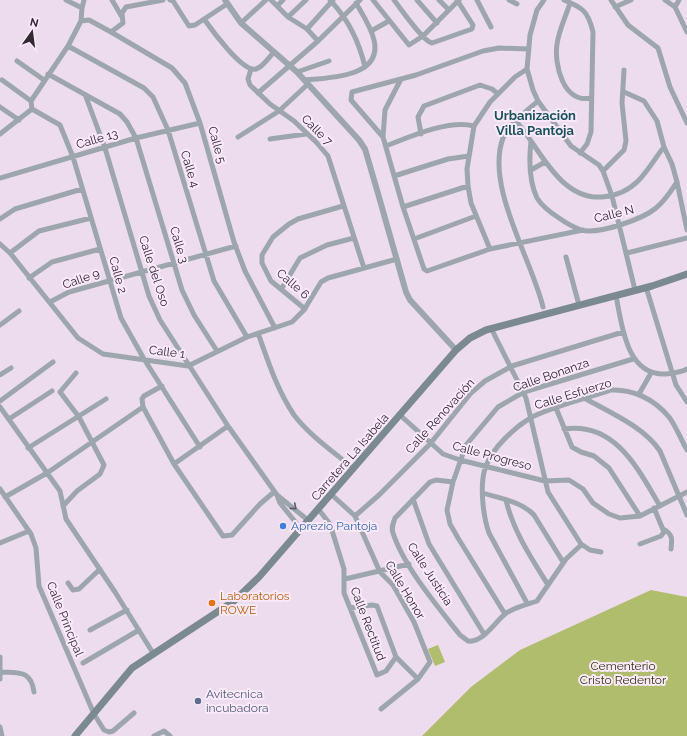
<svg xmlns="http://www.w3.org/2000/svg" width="687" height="736" font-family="Raleway,sans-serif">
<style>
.green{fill:#b0bd6d}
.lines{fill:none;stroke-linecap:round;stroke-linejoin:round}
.minor{stroke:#9da6ac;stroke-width:5}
.tertiary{stroke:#9da6ac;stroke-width:6}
.secondary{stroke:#7b8991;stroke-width:7}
.oneway{stroke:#5c5c62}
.shop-dot{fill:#3f7fe0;stroke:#fae9fb;stroke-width:1.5}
.food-dot{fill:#e8710a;stroke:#fae9fb;stroke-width:1.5}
.service-dot{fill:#5c6f8a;stroke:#fae9fb;stroke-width:1.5}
.labels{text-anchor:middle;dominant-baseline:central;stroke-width:4;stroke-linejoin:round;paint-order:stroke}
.street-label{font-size:12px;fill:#312a31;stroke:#fae9fb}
.shop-label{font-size:12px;fill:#366cbe;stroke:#fae9fb;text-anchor:start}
.food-label{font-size:12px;fill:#c56008;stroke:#fae9fb;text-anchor:start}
.park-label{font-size:12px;fill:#31360d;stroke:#fae9fb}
.service-label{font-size:12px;fill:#4e5e75;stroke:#fae9fb;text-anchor:start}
.neighbourhood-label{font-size:13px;font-weight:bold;fill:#18535b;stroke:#fae9fb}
</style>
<rect width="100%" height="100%" fill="#eddcee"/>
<path class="green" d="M651,590L687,597V736H422L471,687L520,650Z
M438,645L445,662L435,666L428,649Z"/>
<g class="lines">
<path class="minor" d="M112,0L122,17
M170,0L173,1L189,26L195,25L227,4
M271,0L288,17L307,29L318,41
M330,0C349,20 359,41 365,67
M373,0L409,45L423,36L459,0
M394,0C401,9 423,41 432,43L472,29L473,25L457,0
M417,0L437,23
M439,0L449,10
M477,0L491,27
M509,0L517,4
M544,0L537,10L530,35L527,69L533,90L538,101L571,146L599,165L603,171L612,196L635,290
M564,0C583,8 588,11 593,32L591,132L587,144L580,153
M611,0L628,25L658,48L670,87L687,123
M665,0L675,7L687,32
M570,3C566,16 559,30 557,44C554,64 563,104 591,98
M277,6L283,0
M615,7L631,0
M675,7L679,0
M82,8L84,0
M288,17L306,0
M204,19C211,29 243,73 256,69C263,67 269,57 274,52
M81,21L89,20L111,32L172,68L185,83L200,123L234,242L245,271L275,328
M241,23L266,0
M307,29L333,0
M371,31L389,21
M111,32L123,23L122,13L126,7L163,0
M68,46L144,88L153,97L168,130L214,281L247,337
M17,61L44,80
M251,69L248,79L250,85L270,104L294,121L317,143L328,156L364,268
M297,72L329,61
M48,74L120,114L127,122L136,138L182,290L194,315L217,351
M401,79L385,110L383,137L403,207L424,269L427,271L490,249L583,230
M2,80L31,101
M304,80C329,78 383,77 374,40C371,27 363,15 356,3
M624,92L644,101L657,121L664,147L672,164L677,182L687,230
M258,93L318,41L360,0
M86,97L105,148L149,296L160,320L228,426L277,495L280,503L301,529
M538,101C528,110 507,126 503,138C485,186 532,260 543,307
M0,107L19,120
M32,109L60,125L73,157L121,318L144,359L200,447
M517,122C540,149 560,200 602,197C616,196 628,191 638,181C648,171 655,158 664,147
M0,134L32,109L31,101L68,46L81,21L82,8L66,0
M421,134L418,117L424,106L480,85L492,89L498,94
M238,137L279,111L308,84
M383,137L351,100L352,92L416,75L483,51L499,48L528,49
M270,139L306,134
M531,141C529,159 529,181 537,198C542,206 551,213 559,218C566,223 573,227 581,230C598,235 643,219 656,208C665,201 671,191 677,182
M386,146C409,137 449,119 474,126
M531,170L545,162
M603,171L624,150L626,141L622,103L624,70
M394,176L448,159L469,156
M0,178L136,138L200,123
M403,207L468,186
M0,219L15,209L82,189
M414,239L476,216
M0,244L10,253L78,338L103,354L188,366L247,337L292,322L304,310L321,282L328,278L397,259
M490,249L471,203L468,186L467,169L474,126L490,102L515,77L527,69
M10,253L39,231L91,218
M627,253L687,238
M566,257L579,305
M29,278L52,262L100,249
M646,287L676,385L687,402
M282,288L300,258L327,245L354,238
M616,296C622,325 626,376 666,374C674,373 680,373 687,369
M50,302L69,292L236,246
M305,309L271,281L262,263V255L273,237L289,224L298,219L343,206
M0,325L19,311
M491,328L526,398L548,492L581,544L590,550L601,552
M258,333C268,361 277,390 294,415C310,436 334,452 354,469
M0,375L11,368
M162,386L144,396L142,399L143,407L174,464L223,536L232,535L260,504L274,492
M639,394L651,373
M586,399C611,413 644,427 660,451L687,515
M0,401L53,362
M0,407L60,491L66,519L115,592L153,653
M556,408L572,447L581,452L594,456L609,468L640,516
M400,415L443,454L460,460L545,481L569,480L583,489L593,503L609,514L620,518L640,516L687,492
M9,419L52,391
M564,429C615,421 638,469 660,506
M28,448L106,399
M174,464L228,426
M453,482L436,480L430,482L395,518C393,524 391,528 393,533C404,567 438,607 460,635L468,641C483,643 495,622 505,614C515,607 526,605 537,601L566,559L580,546L581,544
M0,489L31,534L36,548L39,586L94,714L104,730L109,732L113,731L134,713
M483,493C501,499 521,501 534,515L563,562
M277,495L309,521
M332,495L355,516L380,572L393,585L414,622L430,662L418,679L381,709
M5,497L47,473L143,407
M413,499L429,544L484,634
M506,500C513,531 532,559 548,585
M63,506L77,491L100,474L104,465L79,417L60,392L76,373
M319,510L330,524L344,569V593L377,675L386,671L396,657
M355,516L379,495L430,444L471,393L485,381L512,366L623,332
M665,530C673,535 672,540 671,549
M0,543L29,531
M640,544L661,536L664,532L654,508
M345,579L409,564
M68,583L73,590L79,589L100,569
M527,603L489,533C483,516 479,483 486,466C493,447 515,427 532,417C556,405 585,399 611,390C633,389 654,399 669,417C676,426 681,440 687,450
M350,608L372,605L377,606L396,657L418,679
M505,614L458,538L450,524L447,510L453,482L466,445L498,407L524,392L633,359
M90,630L127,610
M0,657V679
M83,663L139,630
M1,672C19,673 31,670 34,692
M0,727L2,736
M154,736L164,731L170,736"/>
<path class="tertiary" d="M225,0L241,23L297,72L359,140L365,149L377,190L406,292L410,300L456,350"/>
<path class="secondary" d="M75,736L132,668L234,601L259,577L456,350L470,338L486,330L652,286L687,274"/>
</g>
<defs><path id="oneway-chevron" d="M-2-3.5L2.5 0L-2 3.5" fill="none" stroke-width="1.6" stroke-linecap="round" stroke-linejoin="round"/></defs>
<use class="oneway" href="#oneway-chevron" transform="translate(294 507) rotate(40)"/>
<circle class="shop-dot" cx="283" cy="526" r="4"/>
<circle class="food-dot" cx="212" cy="603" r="4"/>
<circle class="service-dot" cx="198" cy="701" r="4"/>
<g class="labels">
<g class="street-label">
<text transform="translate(317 130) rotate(45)">Calle 7</text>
<text transform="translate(97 139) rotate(-16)">Calle 13</text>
<text transform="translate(217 145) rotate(74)">Calle 5</text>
<text transform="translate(190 169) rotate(73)">Calle 4</text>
<text transform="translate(614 214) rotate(-14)">Calle N</text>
<text transform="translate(179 245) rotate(73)">Calle 3</text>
<text transform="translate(154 271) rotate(72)">Calle del Oso</text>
<text transform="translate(118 275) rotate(74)">Calle 2</text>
<text transform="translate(81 279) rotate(-19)">Calle 9</text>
<text transform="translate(293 284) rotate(41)">Calle 6</text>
<text transform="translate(167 352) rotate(7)">Calle 1</text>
<text transform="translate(551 375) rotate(-19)">Calle Bonanza</text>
<text transform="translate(573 394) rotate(-17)">Calle Esfuerzo</text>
<text transform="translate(440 416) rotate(-48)">Calle Renovación</text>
<text transform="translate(492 456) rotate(15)">Calle Progreso</text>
<text transform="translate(350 457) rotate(-49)">Carretera La Isabela</text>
<text transform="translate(430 574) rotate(57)">Calle Justicia</text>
<text transform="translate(405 590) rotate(59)">Calle Honor</text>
<text transform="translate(65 619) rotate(68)">Calle Principal</text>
<text transform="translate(368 624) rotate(69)">Calle Rectitud</text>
</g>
<g class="shop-label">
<text x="291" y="526">Aprezio Pantoja</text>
</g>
<g class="food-label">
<text x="220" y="596">Laboratorios<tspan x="220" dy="14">ROWE</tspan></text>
</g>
<g class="park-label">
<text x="623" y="666">Cementerio<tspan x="623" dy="14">Cristo Redentor</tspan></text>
</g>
<g class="service-label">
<text x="206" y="694">Avitecnica<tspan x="206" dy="14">incubadora</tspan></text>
</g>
<g class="neighbourhood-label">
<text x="535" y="115">Urbanización<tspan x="535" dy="15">Villa Pantoja</tspan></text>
</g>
</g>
<g transform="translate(32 32) rotate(14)" stroke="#fae9fb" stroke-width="3" paint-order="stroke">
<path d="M0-3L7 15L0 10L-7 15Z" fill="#312a31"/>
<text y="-6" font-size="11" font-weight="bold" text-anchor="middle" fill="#312a31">N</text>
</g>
</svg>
